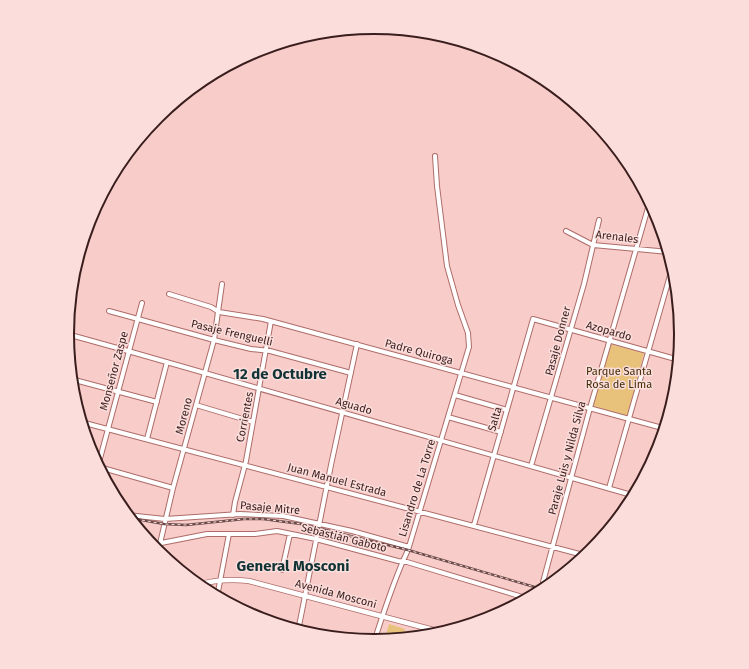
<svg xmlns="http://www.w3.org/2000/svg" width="749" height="669" font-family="'Fira Sans',sans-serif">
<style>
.green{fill:#e8c17a}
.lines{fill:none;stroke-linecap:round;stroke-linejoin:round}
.minor-casing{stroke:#ad6c69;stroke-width:6}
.tertiary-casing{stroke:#ad6c69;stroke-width:6}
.minor{stroke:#fff;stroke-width:4}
.tertiary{stroke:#fff;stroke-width:4.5}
.rail-casing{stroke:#6b4b4a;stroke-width:2.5}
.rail{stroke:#fbdddb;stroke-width:1;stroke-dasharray:3;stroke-linecap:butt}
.labels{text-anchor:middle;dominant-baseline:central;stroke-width:3;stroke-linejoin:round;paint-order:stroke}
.street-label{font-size:11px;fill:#391e1d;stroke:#fbdddb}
.park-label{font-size:11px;fill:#3f2e08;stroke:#fbdddb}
.district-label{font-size:15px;font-weight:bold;fill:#103336;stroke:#fbdddb}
.rim{fill:none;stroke:#391e1d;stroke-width:2}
</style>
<rect width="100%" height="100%" fill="#f8ccc9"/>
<path class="green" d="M610,344L644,353L627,416L593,406Z
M389,624L405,629L402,639L384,641Z"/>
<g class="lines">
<defs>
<path id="minor" d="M566,231L593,245L669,252
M169,294L211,307L219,312L263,319L666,429
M109,311L214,340L251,349L270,351L351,373
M67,334L128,351L635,496
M71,379L157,402
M455,395L507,410
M196,405L253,422
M448,417L501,432
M81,422L587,556
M147,439L167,362
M98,466L142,303
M531,466L584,284L599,220
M99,467L173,488
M609,488L673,265
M127,515L165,519L240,514L283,516L352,531L409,547
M233,515L235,502L246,461L271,321
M474,525L533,319L679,360
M151,545L207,534H255L277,531L316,539L398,561L407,562L529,599
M158,552L173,488L214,340L222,284
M282,570L290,534
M543,582L590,408L650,201
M217,597L229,534
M298,631L331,465L357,344
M374,642C384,611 394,579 408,550L469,347L468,333L458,305L447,266L437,186L435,156"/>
<path id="tertiary" d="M197,585C214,580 232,579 249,581L445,633"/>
</defs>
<use href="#minor" class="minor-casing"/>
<use href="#tertiary" class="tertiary-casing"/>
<use href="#minor" class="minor"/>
<use href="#tertiary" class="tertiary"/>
<defs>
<path id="rail" d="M130,518L164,524L186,525L244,519H263L301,524L408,550L545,590"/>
</defs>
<use href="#rail" class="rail-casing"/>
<use href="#rail" class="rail"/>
</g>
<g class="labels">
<g class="street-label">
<text transform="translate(617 237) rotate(7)">Arenales</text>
<text transform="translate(609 331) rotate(16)">Azopardo</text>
<text transform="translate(232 333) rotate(13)">Pasaje Frenguelli</text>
<text transform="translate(558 341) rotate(-75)">Pasaje Donner</text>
<text transform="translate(419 352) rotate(15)">Padre Quiroga</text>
<text transform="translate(114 371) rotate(-75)">Monseñor Zaspe</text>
<text transform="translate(354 406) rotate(16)">Aguado</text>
<text transform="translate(184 416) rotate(-75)">Moreno</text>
<text transform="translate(245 417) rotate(-79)">Corrientes</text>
<text transform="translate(495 419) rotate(-74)">Salta</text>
<text transform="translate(567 458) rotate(-75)">Paraje Luis y Nilda Silva</text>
<text transform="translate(337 480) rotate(15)">Juan Manuel Estrada</text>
<text transform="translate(417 488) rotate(-73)">Lisandro de La Torre</text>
<text transform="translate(270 508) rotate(5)">Pasaje Mitre</text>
<text transform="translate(344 538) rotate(14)">Sebastián Gaboto</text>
<text transform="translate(336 594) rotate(15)">Avenida Mosconi</text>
</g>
<g class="park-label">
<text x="619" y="371">Parque Santa<tspan x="619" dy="13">Rosa de Lima</tspan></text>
</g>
<g class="district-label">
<text x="280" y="374">12 de Octubre</text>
<text x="293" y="566">General Mosconi</text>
</g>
</g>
<path d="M0 0H749V669H0ZM74 334a300 300 0 1 1 600 0a300 300 0 1 1-600 0Z" fill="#fbdddb" fill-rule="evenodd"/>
<path class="rim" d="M74 334a300 300 0 1 1 600 0a300 300 0 1 1-600 0Z"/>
</svg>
